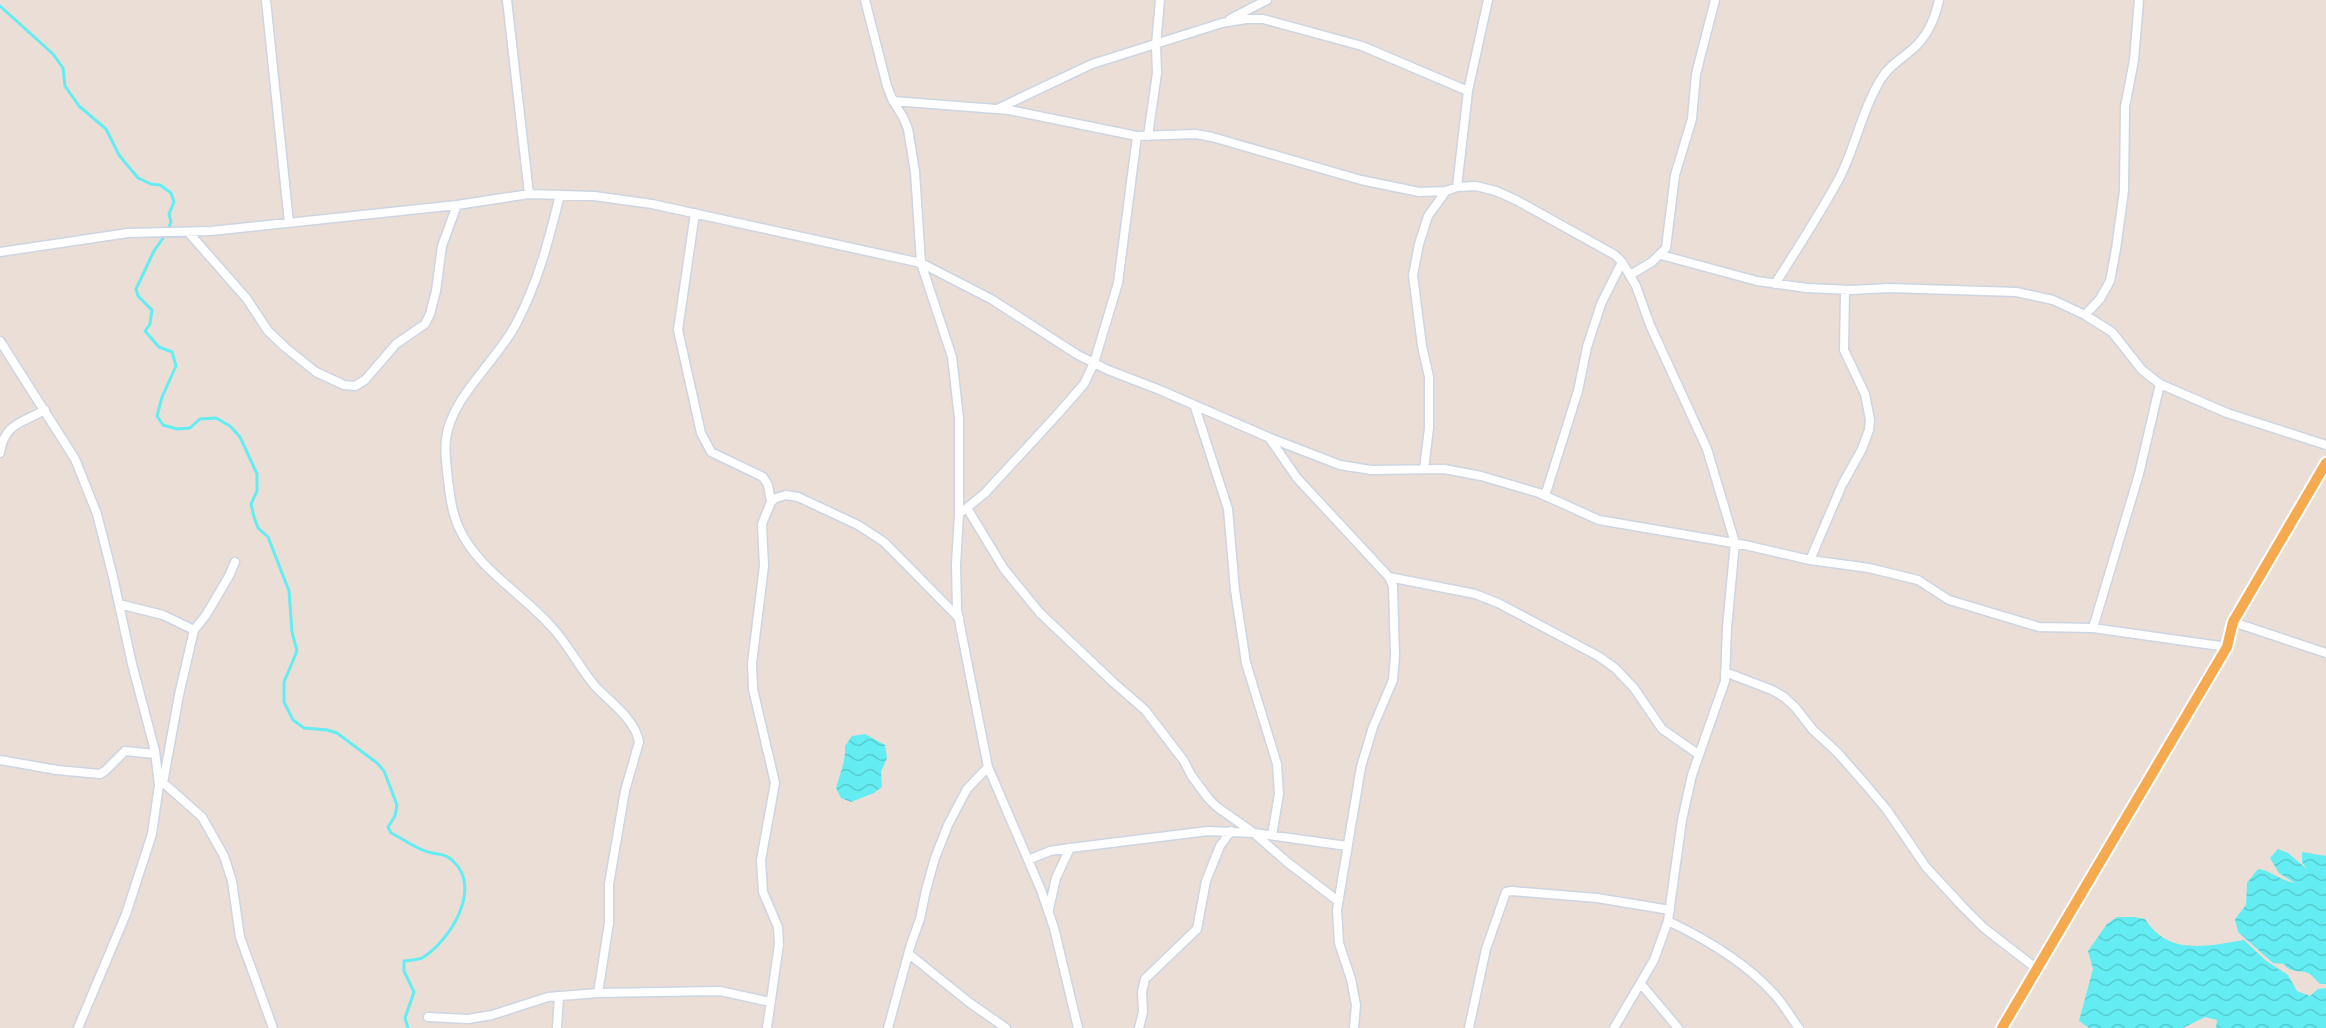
<svg xmlns="http://www.w3.org/2000/svg" width="2326" height="1028" font-family="Montserrat,sans-serif">
<style>
.water{fill:url(#water-waves)}
.lines{fill:none;stroke-linecap:round;stroke-linejoin:round}
.stream{stroke:#63edf3;stroke-width:3}
.minor-casing{stroke:#ccd5e1;stroke-width:11}
.major-casing{stroke:#fff;stroke-width:14}
.minor{stroke:#fff;stroke-width:8}
.major{stroke:#f6aa50;stroke-width:10}
</style>
<defs>
<pattern id="water-waves" width="16" height="10" patternUnits="userSpaceOnUse" patternTransform="scale(1.5)"><rect width="16" height="10" fill="#63edf3"/><path d="M0 5q4-4 8 0t8 0" fill="none" stroke="#56cbd0"/></pattern>
</defs>
<rect width="100%" height="100%" fill="#ebded7"/>
<path class="water" d="M865,734L885,745L887,758L881,772L882,787L874,793L851,802L841,798L836,788C840,773 846,761 845,746L852,736Z
M2278,849L2288,853L2307,869L2302,862V852L2326,856V984H2320C2317,981 2312,975 2308,973C2299,969 2291,974 2284,964L2273,963L2238,932L2235,919L2246,905L2247,883L2258,869C2272,871 2281,881 2295,883L2279,873L2270,858Z
M2117,917H2134L2145,919C2168,956 2207,946 2244,940L2265,960L2288,975L2297,991L2310,996L2318,989L2326,988V1028H2216L2217,1020L2205,1017L2183,1028H2089L2079,1021L2093,969L2088,951L2107,924Z"/>
<g class="lines">
<path class="stream" d="M0,6L53,54L63,68L65,86L79,106L106,129L119,155L138,178L151,184L160,185L171,193L174,202L169,214L171,222L166,234L154,251L136,289L138,296L152,310L150,324L145,331L159,347L172,352L176,366L162,397L157,416L163,425L177,429L190,428L200,419L216,418L230,426L240,437L257,474V491L251,504L254,517L258,528L268,537L289,591L292,632L297,651L284,682V702L293,720L304,728L327,730L337,733L377,763L384,771L397,805L395,816L388,827L391,833C404,839 418,851 432,853C441,855 446,854 453,861C483,888 450,941 422,958C418,960 410,960 404,961V971L414,992L405,1018L408,1028"/>
<defs>
<path id="minor" d="M266,0L289,223
M507,0L529,194
M865,0L887,86L893,101L903,117L908,129L915,172L921,263L952,357L959,418V514L956,565L957,610L988,767L1041,890L1054,928L1078,1028
M1230,19L1267,0
M1468,91L1488,0
M893,101L1009,110L1137,136L1196,134L1212,137L1361,180L1419,192L1446,191L1457,187L1476,186L1496,191L1516,200L1615,255L1622,262L1636,286L1650,325L1707,449L1735,543L1727,627L1725,681L1692,775L1682,820L1668,921L1654,960L1614,1028
M997,109L1092,64L1222,23L1246,19H1263L1362,46L1468,91L1457,187
M1148,136L1157,73L1156,45L1160,0
M560,195C549,239 538,283 516,324C497,361 451,397 446,439C444,452 447,467 448,480C450,496 452,513 459,528C477,568 521,593 549,624C567,642 578,666 595,686C610,702 635,719 639,742L625,791L609,884V923L598,993
M695,213L678,330L701,433L711,452L763,477L768,485L771,502
M189,233L247,299L268,331L286,348L316,372L344,385L355,386L365,380L396,344L425,324L430,314L436,291L442,246L457,205
M0,252L128,233L211,231L457,205L529,194L594,196L652,204L921,263L991,299L1078,355L1108,370L1160,390L1270,438L1340,465L1371,470L1444,469L1481,476L1539,493L1599,520L1745,545L1810,560L1869,568L1918,580L1949,600L2039,627L2093,628L2227,647
M1661,255L1757,281L1807,288L1851,290L1889,288L2016,292L2053,300L2085,315L2112,332L2142,370L2160,384L2227,413L2326,445
M1630,275L1652,262L1666,248L1675,175L1692,119L1696,74L1715,0
M1775,284C1797,249 1820,214 1840,177C1856,145 1862,110 1881,79C1890,64 1905,57 1917,45C1930,31 1935,17 1939,0
M2085,315L2100,299L2110,281L2116,249L2124,191L2125,107L2134,60L2139,0
M0,341L75,459L97,514L113,577L132,664L155,751L159,785L152,834L126,914L78,1028
M1195,407L1228,509L1235,590L1246,663L1277,764L1279,794L1272,835
M1270,439L1297,478L1389,577L1393,586L1395,656L1393,680L1373,727L1361,767L1337,910L1339,943L1351,979L1356,1005L1354,1028
M0,453C4,424 21,423 45,410
M1424,469L1429,428V377L1422,346L1413,275L1419,244L1428,216L1446,191
M1545,496L1578,391L1587,347L1601,304L1622,262
M967,508L1004,569L1040,613L1114,683L1145,710L1184,761L1191,775L1208,798L1217,807L1254,833L1287,862L1338,901
M963,511L985,493L1056,416L1084,384L1094,363L1118,283L1137,136
M1810,560L1842,485L1862,449L1869,430L1870,420L1865,394L1844,350L1845,290
M1389,577L1475,594L1498,603L1598,656L1615,668L1634,688L1662,729L1698,754
M119,604L163,615L194,630
M2233,622L2326,653
M2093,628L2139,474L2160,384
M1725,672L1772,690L1784,697L1795,707L1813,730L1837,752L1866,785L1887,810L1926,867L1963,907L1984,928L2037,969
M0,760L57,770L100,774L105,771L125,751L155,754
M159,779L202,817L224,856L232,881L240,937L273,1028
M163,783L179,695L194,630L206,615L229,576L235,562
M1028,860L1050,851L1070,848L1208,831L1254,833L1347,846
M1049,909L1056,878L1070,848
M1668,921C1706,939 1746,963 1774,994C1784,1004 1790,1017 1799,1028
M909,954L970,1003L1006,1028
M1641,984L1678,1028
M428,1017L468,1019L492,1015L548,997L598,993L720,991L770,1002
M557,1028L559,996
M767,1028L779,944L778,927L763,892L761,860L775,783L753,689L752,663L764,566L762,524L771,502L776,498L786,495L798,497L858,525L884,542L959,618
M888,1028L911,944L920,919L926,890L935,858L948,825L967,789L988,767
M1139,1028L1143,1012L1142,992L1145,979L1197,929L1206,881L1220,846L1231,831
M1469,1028L1486,949L1506,892L1512,891L1597,898L1670,910"/>
<path id="major" d="M2002,1028L2227,647L2233,622L2326,463"/>
</defs>
<use href="#minor" class="minor-casing"/>
<use href="#major" class="major-casing"/>
<use href="#minor" class="minor"/>
<use href="#major" class="major"/>
</g>
</svg>
